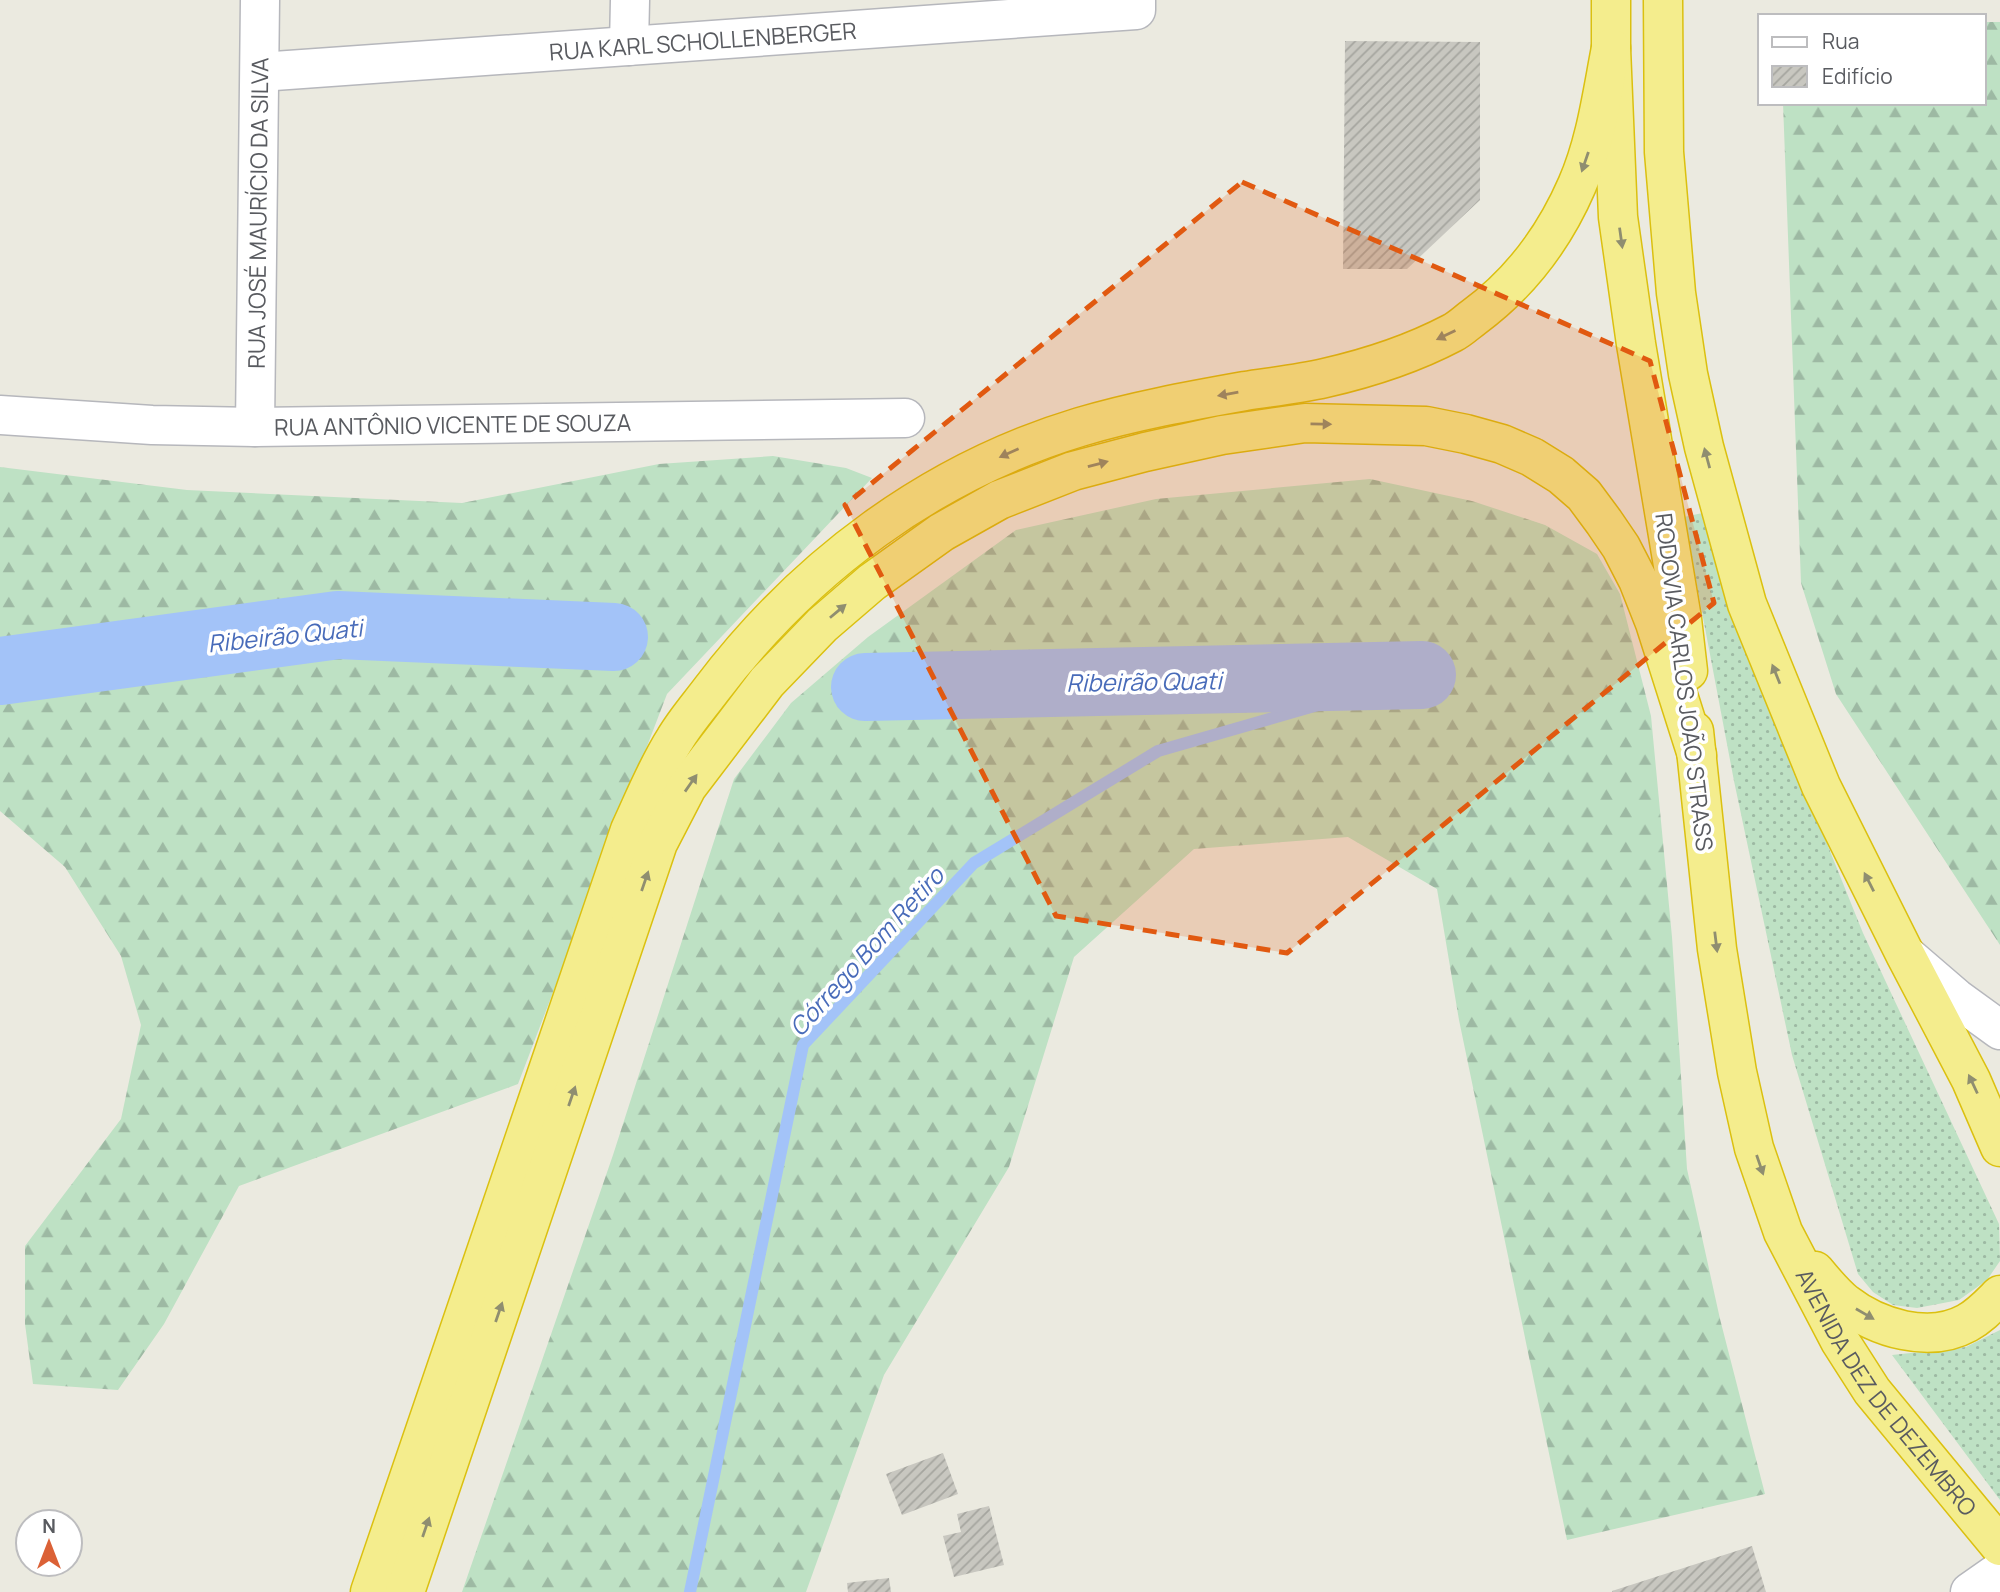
<svg xmlns="http://www.w3.org/2000/svg" width="2000" height="1592" font-family="Manrope,sans-serif">
<style>
.grass{fill:url(#grass-dots)}
.forest{fill:url(#forest-firs)}
.lines{fill:none;stroke-linecap:round;stroke-linejoin:round}
.stream{stroke:#a3c3f8;stroke-width:12}
.river{stroke:#a3c3f8;stroke-width:68}
.building{fill:url(#building-hatch)}
.minor-casing{stroke:#b6b7bc;stroke-width:41}
.highway-casing{stroke:#dbc010;stroke-width:41}
.minor{stroke:#fff;stroke-width:38}
.highway{stroke:#f4ed8d;stroke-width:38}
.oneway{fill:#8f8e70}
.marked{fill:#e15910;fill-opacity:0.2;stroke:#e15910;stroke-width:5;stroke-dasharray:14 9;stroke-linejoin:round}
.labels{text-anchor:middle;dominant-baseline:central;stroke-width:7;stroke-linejoin:round;paint-order:stroke}
.street-label{font-size:23px;fill:#595b60;stroke:#fff}
.water-label{font-size:24px;font-style:italic;fill:#486bb9;stroke:#fff}
</style>
<defs>
<pattern id="grass-dots" width="8" height="8" patternUnits="userSpaceOnUse" patternTransform="scale(1.75)"><rect width="8" height="8" fill="#bee1c4"/><path d="M2 2h.1M6 6h.1" fill="none" stroke="#9db9a3" stroke-width="1.8" stroke-linecap="round"/></pattern>
<pattern id="forest-firs" width="22" height="20" patternUnits="userSpaceOnUse" patternTransform="scale(1.75)"><rect width="22" height="20" fill="#bee1c4"/><path d="M5 1l3.5 6h-7zM16 11l3.5 6h-7z" fill="#9db9a3"/></pattern>
<pattern id="building-hatch" width="6" height="6" patternUnits="userSpaceOnUse" patternTransform="scale(1.75)"><rect width="6" height="6" fill="#c8c7c0"/><path d="M-1 1l2-2M0 6l6-6M5 7l2-2" fill="none" stroke="#a5a59f"/></pattern>
</defs>
<rect width="100%" height="100%" fill="#ebeae0"/>
<path class="grass" d="M1707,512L1790,752L1863,933L1999,1224L2000,1261L1987,1280L1959,1300L1917,1308L1893,1305L1873,1292L1858,1274L1792,1055L1734,781L1684,517Z
M2000,1330V1500L1892,1355L1966,1347Z"/>
<path class="forest" d="M1984,22H2000V945L1836,694L1801,583L1783,103H1984Z
M773,456L846,468L872,478L667,694L518,1084L239,1186L164,1324L118,1390L33,1384L25,1324V1246L121,1119L141,1025L121,956L65,867L0,811V467L187,490L462,503L659,464Z
M1370,479L1472,501L1545,525L1597,554L1620,594L1651,716L1672,937L1687,1169L1720,1319L1765,1494L1567,1540L1459,1020L1437,889L1348,837L1194,849L1074,957L1009,1167L884,1375L806,1592H462L613,1155L734,779L791,703L868,637L1016,530L1156,499Z"/>
<g class="lines">
<path class="stream" d="M690,1592L803,1045L974,863L1158,751L1422,675"/>
<path class="river" d="M0,671L338,625L614,637
M865,687L1422,675"/>
</g>
<path class="building" d="M1345,41L1480,42V200L1407,269H1343Z
M943,1453L958,1494L902,1515L886,1474Z
M989,1506L1004,1565L954,1577L943,1536L961,1532L957,1514Z
M1752,1546L1766,1592H1612V1591Z
M889,1578L891,1592H848L847,1583Z"/>
<g class="lines">
<defs>
<g id="minor">
<path d="M629,46L630,0"/>
<path id="s1" d="M260,72L1136,10V0"/>
<path id="s2" d="M0,415L152,425L255,427L905,418"/>
<path id="s3" d="M255,427L260,0"/>
<path d="M1906,955L1956,998L2000,1030"/>
<path d="M1970,1592L2000,1571"/>
</g>
<g id="highway">
<path d="M1611,0V48L1618,217L1636,344L1682,619L1688,671"/>
<path d="M1663,0L1664,152L1676,293L1688,374L1704,447L1747,604L1821,786L1905,954L1971,1080L2000,1147"/>
<path id="s4" d="M1694,731L1717,949L1737,1072L1754,1148L1783,1232L1840,1341L1872,1391L2000,1546"/>
<path d="M1815,1271C1824,1282 1834,1294 1845,1303C1877,1328 1929,1344 1967,1323C1980,1316 1990,1305 2000,1295"/>
<path d="M370,1592L630,830C644,800 657,767 675,739C685,722 699,706 711,690C804,567 931,472 1080,427C1134,411 1189,401 1245,391C1271,387 1299,384 1325,378C1369,368 1412,354 1452,333C1460,329 1467,322 1474,317C1520,283 1554,238 1577,185C1596,142 1602,94 1611,48"/>
<path d="M405,1592L658,843L687,787L767,682L822,625L872,582L942,532L999,500L1073,471L1145,452L1222,435L1305,423L1426,426L1466,434L1502,444L1532,457L1561,475L1584,495L1604,522L1621,547L1638,580L1655,623L1697,755"/>
</g>
</defs>
<use href="#minor" class="minor-casing"/>
<use href="#highway" class="highway-casing"/>
<use href="#minor" class="minor"/>
<use href="#highway" class="highway"/>
</g>
<defs><path id="oneway-solid" d="M-6-.8H1V-3.2L6.5 0L1 3.2V.8H-6Z" transform="scale(1.75)"/></defs>
<g class="oneway">
<use href="#oneway-solid" transform="translate(1585 162) rotate(109)"/>
<use href="#oneway-solid" transform="translate(1621 238) rotate(82)"/>
<use href="#oneway-solid" transform="translate(1446 335) rotate(154)"/>
<use href="#oneway-solid" transform="translate(1228 394) rotate(170)"/>
<use href="#oneway-solid" transform="translate(1321 424) rotate(1)"/>
<use href="#oneway-solid" transform="translate(1009 453) rotate(156)"/>
<use href="#oneway-solid" transform="translate(1707 458) rotate(-105)"/>
<use href="#oneway-solid" transform="translate(1098 464) rotate(-15)"/>
<use href="#oneway-solid" transform="translate(838 611) rotate(-40)"/>
<use href="#oneway-solid" transform="translate(1776 674) rotate(-112)"/>
<use href="#oneway-solid" transform="translate(691 783) rotate(-55)"/>
<use href="#oneway-solid" transform="translate(645 881) rotate(-71)"/>
<use href="#oneway-solid" transform="translate(1869 882) rotate(-117)"/>
<use href="#oneway-solid" transform="translate(1716 942) rotate(83)"/>
<use href="#oneway-solid" transform="translate(1973 1084) rotate(-115)"/>
<use href="#oneway-solid" transform="translate(572 1096) rotate(-71)"/>
<use href="#oneway-solid" transform="translate(1760 1165) rotate(71)"/>
<use href="#oneway-solid" transform="translate(499 1312) rotate(-71)"/>
<use href="#oneway-solid" transform="translate(1865 1314) rotate(30)"/>
<use href="#oneway-solid" transform="translate(426 1527) rotate(-71)"/>
</g>
<path class="marked" d="M1242,182L1650,361L1714,603L1287,953L1056,916L845,505Z"/>
<g class="labels">
<g class="street-label">
<text stroke="none"><textPath href="#s1" startOffset="444">RUA KARL SCHOLLENBERGER</textPath></text>
<text stroke="none"><textPath href="#s3" startOffset="214">RUA JOSÉ MAURÍCIO DA SILVA</textPath></text>
<text stroke="none"><textPath href="#s2" startOffset="453">RUA ANTÔNIO VICENTE DE SOUZA</textPath></text>
<text transform="translate(1685 682) rotate(83)">RODOVIA CARLOS JOÃO STRASS</text>
<text stroke="none"><textPath href="#s4" startOffset="702">AVENIDA DEZ DE DEZEMBRO</textPath></text>
</g>
<g class="water-label">
<text transform="translate(285 635) rotate(-6)">Ribeirão Quati</text>
<text transform="translate(1144 681) rotate(-1)">Ribeirão Quati</text>
<text transform="translate(866 951) rotate(-48)">Córrego Bom Retiro</text>
</g>
</g>
<rect x="1758" y="14" width="228" height="91" fill="#ffffff" stroke="#bdbdbf" stroke-width="2"/>
<rect x="1772" y="37" width="35" height="10" fill="#ffffff" stroke="#bdbdbf" stroke-width="2"/>
<text x="1822" y="49" font-size="21" fill="#595b60">Rua</text>
<rect x="1772" y="66" width="35" height="21" fill="url(#building-hatch)" stroke="#bdbdbf" stroke-width="2"/>
<text x="1822" y="84" font-size="21" fill="#595b60">Edifício</text>
<g transform="translate(49 1543)"><circle r="33" fill="#ffffff" stroke="#bdbdbf" stroke-width="2"/>
<path d="M0-5L12 26L0 18L-12 26Z" fill="#db6136"/>
<text y="-10" font-size="19" font-weight="bold" text-anchor="middle" fill="#595b60">N</text>
</g>
</svg>
